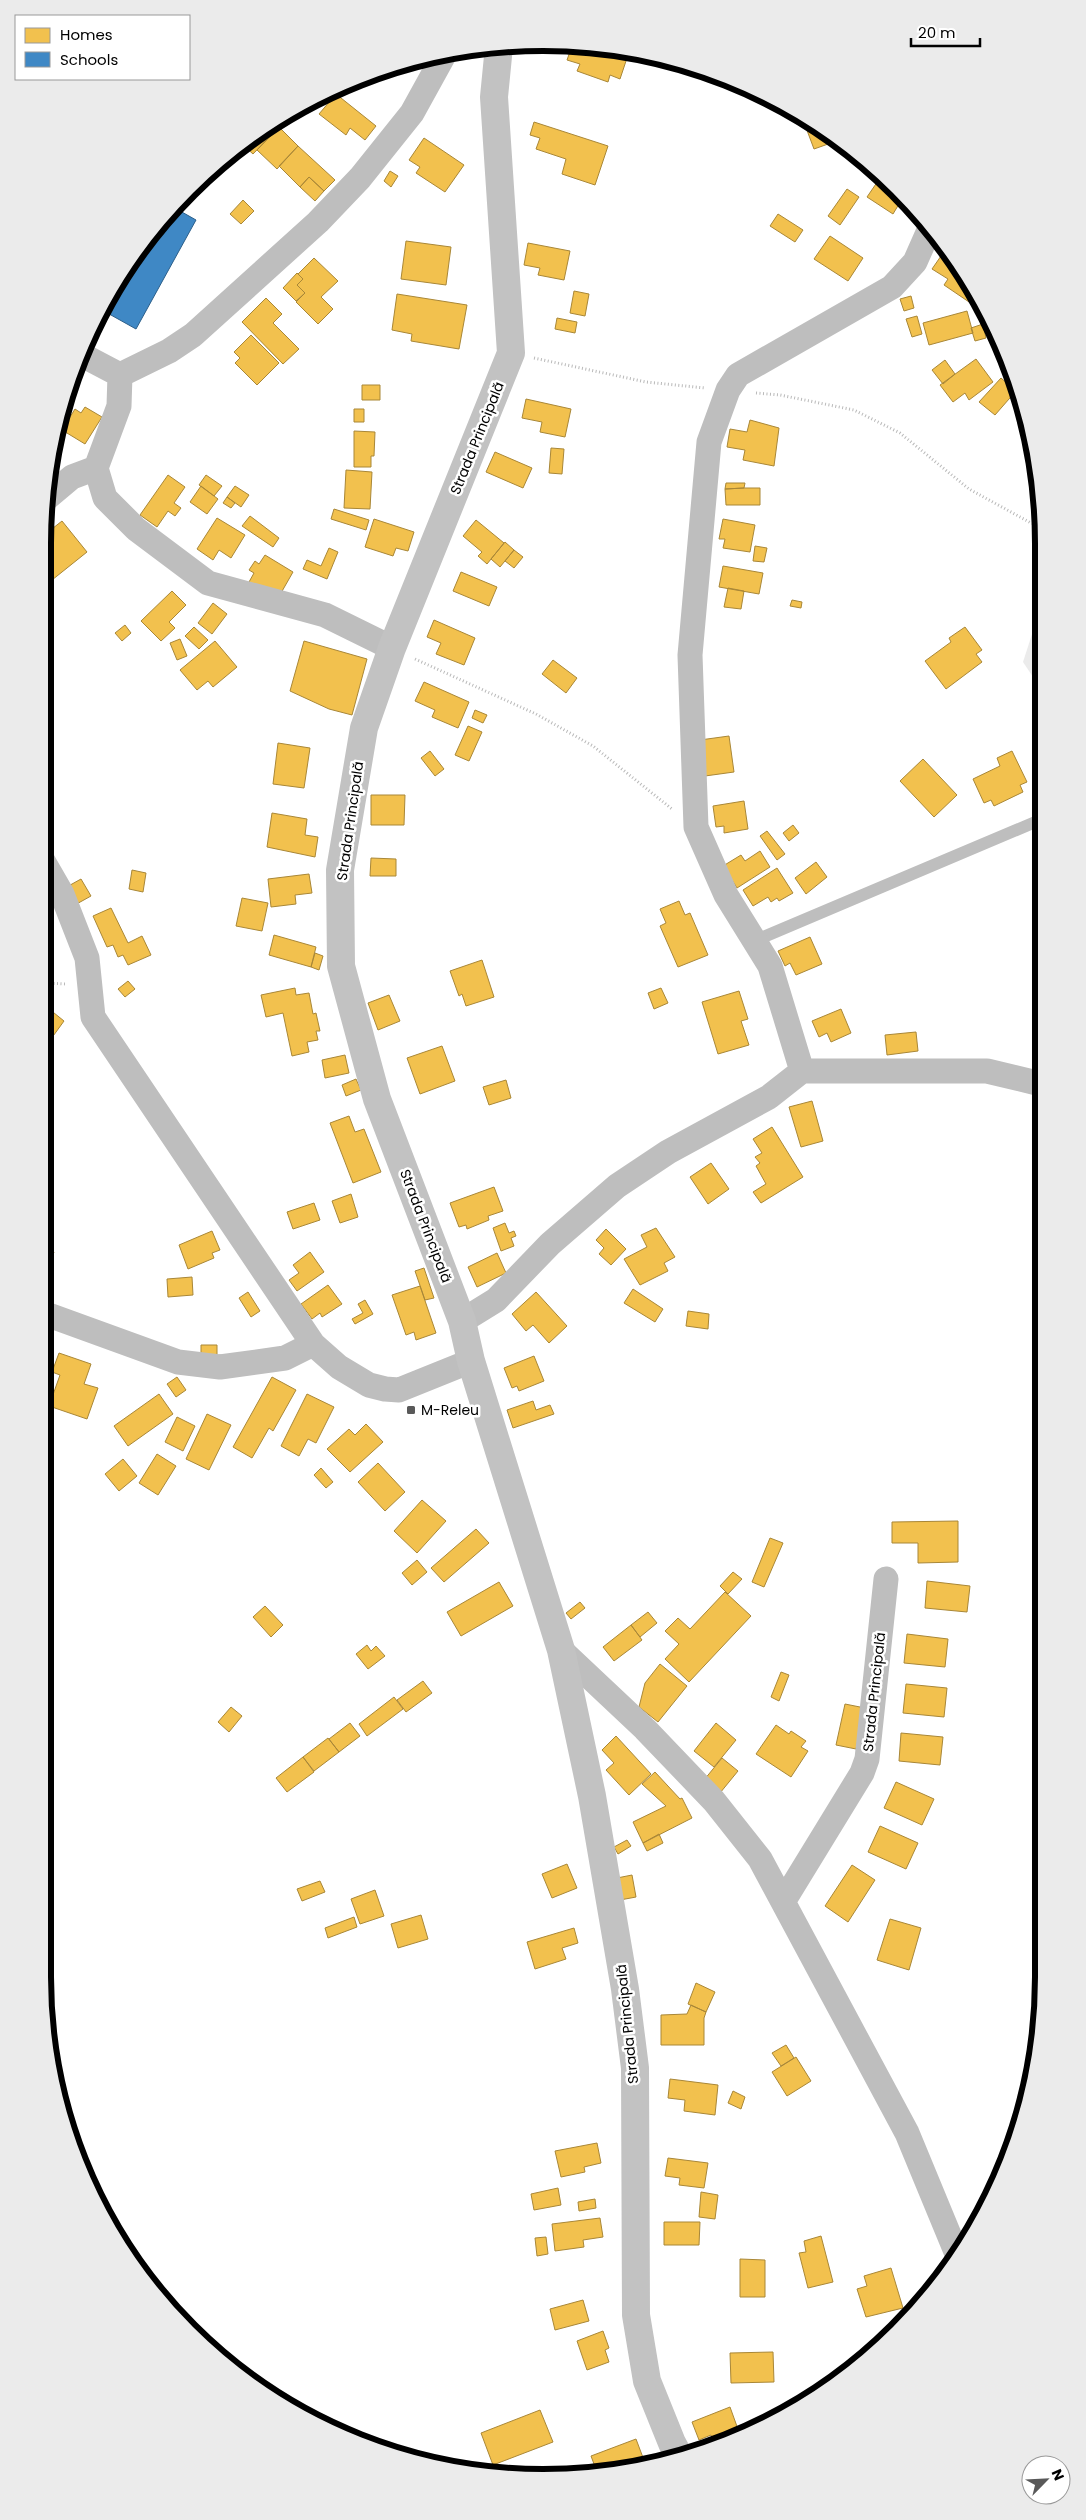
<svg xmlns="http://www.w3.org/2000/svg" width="1086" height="2520" font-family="Poppins,sans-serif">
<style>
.green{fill:#ebebeb}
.homes{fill:#f2c14e;stroke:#a98737}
.schools{fill:#3f88c5;stroke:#2c5f8a}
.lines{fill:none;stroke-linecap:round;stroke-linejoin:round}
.path{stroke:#b9b9b9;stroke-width:3;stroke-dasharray:1 2.5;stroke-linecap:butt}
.lane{stroke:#bebebe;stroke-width:12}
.street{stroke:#bebebe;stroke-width:25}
.secondary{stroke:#c2c2c2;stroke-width:28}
.poi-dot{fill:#595959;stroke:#fff;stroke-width:2}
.labels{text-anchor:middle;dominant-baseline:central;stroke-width:5;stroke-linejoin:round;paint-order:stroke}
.street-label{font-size:14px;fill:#000;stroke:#fff}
.poi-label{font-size:14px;fill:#000;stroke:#fff;text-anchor:start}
.rim{fill:none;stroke:#000;stroke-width:6}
</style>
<rect width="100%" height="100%" fill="#fff"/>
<path class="green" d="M1040,623V682L1033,677L1023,662L1034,628Z"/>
<path class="homes" d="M572,46L609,47L629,52L620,79L610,75L608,82L577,71L580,64L567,60Z
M336,94L376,126L365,140L350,128L346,135L319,114Z
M534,122L608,146L595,185L562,174L566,159L536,149L540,138L530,135Z
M812,122L827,132L831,143L814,149L805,125Z
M275,123L279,127L253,154L242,144Z
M279,127L298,146L277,169L257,150Z
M424,138L464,165L445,192L416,173L420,167L409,160Z
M298,146L335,180L324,191L309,177L300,187L279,166Z
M390,171L398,176L391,187L384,181Z
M309,177L324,191L315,201L300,187Z
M880,178L918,212L915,215L899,204L893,214L867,197Z
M847,189L859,197L840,225L828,216Z
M243,200L254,211L241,224L230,214Z
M778,214L803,230L795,242L770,226Z
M830,236L863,258L848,281L814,259Z
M406,241L451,247L446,285L401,279Z
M528,243L570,251L564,280L538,275L540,268L524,265Z
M941,256L959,268L976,293L978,295L972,304L944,285L948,279L932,269Z
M314,258L338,281L321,297L333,309L318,324L296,302L305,293L297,285L303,279L298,274Z
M297,273L303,279L297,285L305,293L296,301L283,288Z
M574,291L589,294L585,316L570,313Z
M397,294L467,305L459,349L411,341L412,334L392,330Z
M911,296L914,308L904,311L900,299Z
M266,298L282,314L273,323L299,349L283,364L242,322Z
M967,311L973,333L929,345L923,323Z
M917,316L922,334L912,337L906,319Z
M557,318L577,322L575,333L555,329Z
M983,324L986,338L975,341L971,328Z
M251,335L279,363L257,385L235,363L240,358L234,352Z
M976,359L993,382L969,400L965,393L953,402L940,385Z
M945,360L955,374L943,384L932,370Z
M1001,378L1016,391L995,415L979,402Z
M362,385H380V400H362Z
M526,399L571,409L565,437L540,432L542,422L522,418Z
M85,407L102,417L85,444L62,430L75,409L81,413Z
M354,409H364V422H354Z
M750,420L779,428L774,466L743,460L745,450L727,447L730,429L747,432Z
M354,431L375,432L374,456H371V467H354Z
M551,448L564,449L562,474L549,473Z
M495,452L532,468L523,488L486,472Z
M346,470L372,472L370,509L344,508Z
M168,475L185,487L174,503L181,508L175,516L168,511L157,527L140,515Z
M206,475L222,486L214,496L199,485Z
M726,483H745L744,488L725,489Z
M201,486L218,499L207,514L190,502Z
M235,486L249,495L241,507L227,497Z
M744,488H760V505H726L725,489Z
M227,497L235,503L231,508L223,503Z
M334,509L369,520L366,530L331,519Z
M250,516L279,538L273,547L242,526Z
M217,518L245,535L231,558L219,550L213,560L197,549Z
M374,519L414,532L408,551L396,548L393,556L365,547Z
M723,519L755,525L750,552L723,548L725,539H719Z
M476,520L504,543L487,564L478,556L482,552L463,536Z
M62,521L87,552L52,580L43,569V536Z
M505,542L514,550L500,567L491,559Z
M755,546L767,548L764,562L753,561Z
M329,548L338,552L327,579L303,569L307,560L321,566Z
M514,550L523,557L514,568L505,561Z
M265,555L293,572L277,600L249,582L254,573L249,570L255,561L259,564Z
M723,566L763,573L759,594L719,587Z
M461,572L497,587L489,606L453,591Z
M728,588L744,591L741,609L724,607Z
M172,591L186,605L169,622L175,628L161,641L141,621Z
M792,600L802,602L801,608L790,606Z
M213,603L227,614L212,634L198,623Z
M434,620L475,638L464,665L436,654L441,643L427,637Z
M125,625L131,633L122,641L115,633Z
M194,627L208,640L199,649L185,636Z
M965,627L982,650L976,654L982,662L946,689L925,661L951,642L949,638Z
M180,639L187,656L177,660L170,643Z
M215,641L237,667L213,687L208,681L197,690L180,670Z
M304,641L367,659L352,715L329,709L290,691Z
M553,660L577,678L566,693L542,674Z
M424,682L469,702L458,728L432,717L435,710L415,701Z
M475,710L487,715L483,723L472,718Z
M468,726L482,732L469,761L455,755Z
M729,736L734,772L705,776L700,740Z
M278,743L310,748L304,788L273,784Z
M430,751L444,769L435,776L421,758Z
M1012,751L1027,782L1020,785L1023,792L994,806L991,800L984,803L973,779L1000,766L997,758Z
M923,759L957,795L934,817L900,781Z
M371,795H405L404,825H371Z
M744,801L748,829L724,833V826L716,827L713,806Z
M272,813L307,819L305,835L318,837L315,857L267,847Z
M793,825L799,833L789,841L783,833Z
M767,831L785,854L777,860L760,836Z
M760,851L770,867L737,888L723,866L741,855L745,861Z
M371,858L396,859V876H370Z
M816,862L827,877L806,894L795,878Z
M777,868L793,893L779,901L777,898L771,902L768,897L753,906L743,890Z
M132,870L146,873L143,892L129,889Z
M309,874L312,893L295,895L296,904L271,907L268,879Z
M81,879L91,896L73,906L63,889Z
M242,898L268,903L262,931L236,926Z
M679,901L685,915L690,913L708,955L678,967L660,926L666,923L660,909Z
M111,908L128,943L142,936L151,955L128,965L123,955L118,957L113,945L107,947L93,916Z
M274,935L316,947L311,967L269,955Z
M810,937L822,964L796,975L790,963L785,966L778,951Z
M315,953L323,956L319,970L311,967Z
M482,960L494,997L466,1006L462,994L459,996L450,971Z
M128,981L135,989L125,997L118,989Z
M295,988L296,995L309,993L313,1014L316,1013L320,1031H316L318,1040L307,1042L309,1052L292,1056L283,1013L266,1017L261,995Z
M661,988L668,1003L654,1009L648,993Z
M739,991L748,1019L741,1021L749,1045L718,1054L702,1002Z
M389,995L400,1021L378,1030L368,1003Z
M43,1004L64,1021L43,1050Z
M841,1009L851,1033L831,1042L827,1033L819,1037L812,1021Z
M916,1032L918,1051L887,1055L885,1035Z
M442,1046L455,1081L420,1094L407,1058Z
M345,1055L349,1073L325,1078L322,1060Z
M356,1079L361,1090L346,1096L342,1085Z
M506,1080L511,1098L489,1105L483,1087Z
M812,1101L823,1141L801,1147L789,1107Z
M349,1116L355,1132L364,1129L381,1172L353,1183L330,1123Z
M772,1127L803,1177L761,1203L753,1192L766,1184L756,1166L760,1163L755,1157L762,1153L753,1139Z
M711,1163L729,1189L708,1204L690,1177Z
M494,1187L503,1211L488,1216L489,1220L467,1229L466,1225L459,1227L450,1203Z
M351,1194L358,1217L340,1223L332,1201Z
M314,1203L320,1220L293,1229L287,1212Z
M505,1223L509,1233L514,1231L516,1236L511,1238L514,1246L501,1251L493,1228Z
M656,1228L675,1257L664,1263L668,1271L640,1285L624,1259L647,1247L641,1235Z
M606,1229L626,1249L611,1265L599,1254L604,1248L596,1240Z
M212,1231L220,1250L212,1253L214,1258L188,1269L179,1245Z
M43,1248L54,1252L43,1285Z
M310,1252L324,1272L297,1291L289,1280L299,1273L293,1265Z
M497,1253L506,1273L477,1287L468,1267Z
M424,1268L434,1298L425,1300L415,1271Z
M192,1277L193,1295L168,1297L167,1279Z
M328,1285L342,1304L322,1317L320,1313L312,1319L301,1304Z
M420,1286L436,1333L416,1340L414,1332L406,1335L392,1295Z
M633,1289L663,1309L655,1322L624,1303Z
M248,1292L260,1311L251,1317L239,1298Z
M536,1292L567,1326L549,1343L533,1325L526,1331L512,1314Z
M365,1300L373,1314L355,1324L352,1319L363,1313L358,1304Z
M688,1311L709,1314L708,1329L686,1326Z
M201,1345H217V1360H201Z
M59,1353L91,1364L84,1384L98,1388L87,1419L49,1406L60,1375L52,1372Z
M534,1356L544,1381L519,1391L517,1386L512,1388L504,1368Z
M177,1377L186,1390L176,1397L167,1384Z
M272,1377L296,1390L273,1431L269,1428L252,1458L233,1447Z
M159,1394L173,1414L128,1446L114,1426Z
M307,1394L334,1407L316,1443L308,1439L299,1456L281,1446Z
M533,1401L536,1410L550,1405L554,1414L513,1428L507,1410Z
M207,1414L231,1425L209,1470L186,1459Z
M177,1417L195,1426L183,1451L165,1442Z
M366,1424L383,1442L350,1472L327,1449L349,1429L355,1435Z
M157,1454L176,1466L158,1495L139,1483Z
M123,1459L137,1476L119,1491L105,1474Z
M378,1463L405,1492L385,1511L358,1482Z
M321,1468L333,1482L326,1488L314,1475Z
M422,1500L446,1521L417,1553L394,1531Z
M958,1521V1562L918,1563V1543H892V1522Z
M476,1529L489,1543L444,1582L431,1568Z
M770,1538L783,1543L764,1587L752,1582Z
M417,1560L427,1572L412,1585L402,1573Z
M733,1572L742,1579L728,1594L720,1586Z
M927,1581L970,1586L967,1612L925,1608Z
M499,1582L513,1606L461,1636L447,1612Z
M725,1592L751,1616L689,1682L665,1659L679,1644L665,1631L678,1618L690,1629Z
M580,1602L585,1608L571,1619L566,1613Z
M265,1606L283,1625L271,1637L253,1617Z
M648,1612L657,1623L640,1637L631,1625Z
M631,1625L642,1640L614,1661L603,1647Z
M907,1634L948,1639L945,1667L904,1663Z
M367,1645L371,1651L376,1646L385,1656L368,1669L356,1654Z
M660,1664L687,1686L658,1722L639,1707L645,1683Z
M781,1672L789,1675L779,1701L771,1697Z
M423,1681L432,1693L406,1712L397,1700Z
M906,1684L947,1688L944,1717L903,1713Z
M394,1697L403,1709L367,1736L359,1724Z
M845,1704L865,1708L856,1749L836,1745Z
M231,1707L242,1716L229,1732L218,1722Z
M350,1723L360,1736L339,1752L329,1739Z
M716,1723L736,1740L714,1767L694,1751Z
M776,1725L789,1734L791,1731L806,1741L801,1747L808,1751L791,1777L756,1754Z
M901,1733L943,1737L940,1765L899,1761Z
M616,1736L651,1774L629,1795L606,1770L614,1763L602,1750Z
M328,1738L339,1752L314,1771L303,1757Z
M303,1757L314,1772L287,1792L276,1778Z
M722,1758L738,1771L720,1793L704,1780Z
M655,1772L680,1799L682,1798L692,1818L643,1843L633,1822L666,1806L642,1784Z
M896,1782L934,1799L922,1825L884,1808Z
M880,1826L918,1843L906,1869L868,1852Z
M659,1834L663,1843L647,1851L643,1843Z
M627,1840L631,1846L618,1854L614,1847Z
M567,1864L577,1888L552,1898L542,1874Z
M852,1865L875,1880L848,1922L825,1906Z
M632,1875L636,1897L620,1900L617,1878Z
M320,1881L325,1892L302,1901L297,1889Z
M375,1890L384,1916L360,1924L351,1899Z
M421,1915L428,1939L398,1948L391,1924Z
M354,1917L357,1927L328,1938L325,1928Z
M890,1919L921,1928L909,1970L877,1960Z
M574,1928L578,1943L562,1948L566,1959L535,1969L527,1942Z
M696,1983L715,1992L706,2012L688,2004Z
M691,2005L706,2012L704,2018V2045H661V2015L687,2014Z
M786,2045L794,2058L781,2066L772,2053Z
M796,2057L811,2081L787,2096L772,2072Z
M670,2079L718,2085L715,2115L684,2111L685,2100L668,2098Z
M733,2091L745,2097L741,2109L728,2103Z
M597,2143L601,2163L584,2167L585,2172L561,2177L555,2151Z
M668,2158L708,2163L704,2188L679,2185L680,2178L665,2176Z
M558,2188L561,2205L534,2210L531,2194Z
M701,2192L718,2195L715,2219L699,2217Z
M595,2199L596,2208L579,2211L578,2202Z
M600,2218L603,2237L583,2240L584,2247L555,2251L552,2224Z
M664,2222H700L699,2245H664Z
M821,2236L833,2282L808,2288L799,2253L806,2252L804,2241Z
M546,2237L548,2254L537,2256L535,2238Z
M740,2259L765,2260V2297H740Z
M891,2268L903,2308L866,2317L857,2289L867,2286L864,2276Z
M583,2300L589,2321L555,2330L550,2309Z
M603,2331L609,2348L605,2350L609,2362L587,2370L577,2341Z
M773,2352L774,2382L731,2383L730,2353Z
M730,2407L739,2432L714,2442L711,2435L699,2440L692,2422Z
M540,2410L553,2442L493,2465L481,2433Z
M636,2439L645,2463L632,2469L597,2472L591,2456Z"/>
<path class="schools" d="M173,207L196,220L136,329L102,310L117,283L123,286L153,232Z"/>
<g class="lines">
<path class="path" d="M534,358L646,382L705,388
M756,393L780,395L854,410L900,433L969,489L1031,523L1039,525
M415,659L536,714L593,746L672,809
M43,983L67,984"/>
<path class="lane" d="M754,941L1040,820"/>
<path class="street" d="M82,355L120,375L169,351L193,335L318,222L360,178L412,113L444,55
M120,375L119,406L96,468L105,498L136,529L208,583L325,615L392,648
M47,498L72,477L96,468
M43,861L62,894L87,958L93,1017L313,1344L339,1367L369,1385L385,1389L399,1390L471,1361
M802,1071L770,966L726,895L696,827L690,655L709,442L728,390L738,375L892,287L915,262L930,228
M43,1313L178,1362L220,1367L285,1358L313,1344
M462,1321L496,1300L550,1244L617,1186L668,1152L769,1097L802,1071H987L1041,1084
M561,1650L645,1729L714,1801L760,1859L907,2133L957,2254
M783,1902L862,1773L867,1759L886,1579"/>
<path class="secondary" d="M499,46L494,97L511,353L392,648L364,728L340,870L341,966L377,1099L462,1321L471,1361L561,1650L592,1796L625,1989L635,2068L636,2315L647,2381L672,2443L679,2456"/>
</g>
<rect class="poi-dot" x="406" y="1405" width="10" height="10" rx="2.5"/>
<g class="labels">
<g class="street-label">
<text transform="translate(477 438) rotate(-68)">Strada Principală</text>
<text transform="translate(350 821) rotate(-82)">Strada Principală</text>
<text transform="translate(426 1226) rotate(69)">Strada Principală</text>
<text transform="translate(874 1692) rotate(-84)">Strada Principală</text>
<text transform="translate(627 2024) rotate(-96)">Strada Principală</text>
</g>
<g class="poi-label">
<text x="421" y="1410">M-Releu</text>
</g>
</g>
<path d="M0 0H1086V2520H0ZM543 51H543A492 492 0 0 1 1035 543V1977A492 492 0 0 1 543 2469H543A492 492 0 0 1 51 1977V543A492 492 0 0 1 543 51Z" fill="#ebebeb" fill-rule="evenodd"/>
<path class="rim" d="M543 51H543A492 492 0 0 1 1035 543V1977A492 492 0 0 1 543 2469H543A492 492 0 0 1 51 1977V543A492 492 0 0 1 543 51Z"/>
<rect x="15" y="15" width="175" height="65" fill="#ffffff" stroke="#999999"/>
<rect x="25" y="28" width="25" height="15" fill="#f2c14e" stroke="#999999"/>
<text x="60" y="40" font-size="15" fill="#000000">Homes</text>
<rect x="25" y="52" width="25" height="15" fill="#3f88c5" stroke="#999999"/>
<text x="60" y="65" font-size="15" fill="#000000">Schools</text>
<g transform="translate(1046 2480) rotate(66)"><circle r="24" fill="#ffffff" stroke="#999999"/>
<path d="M0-4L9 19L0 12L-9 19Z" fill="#595959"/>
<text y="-8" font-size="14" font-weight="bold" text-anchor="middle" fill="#000000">N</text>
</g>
<path d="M911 38v8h69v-8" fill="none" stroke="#000000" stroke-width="2.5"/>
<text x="918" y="38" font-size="15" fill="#000000" stroke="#ffffff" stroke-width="4" paint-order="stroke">20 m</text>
</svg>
